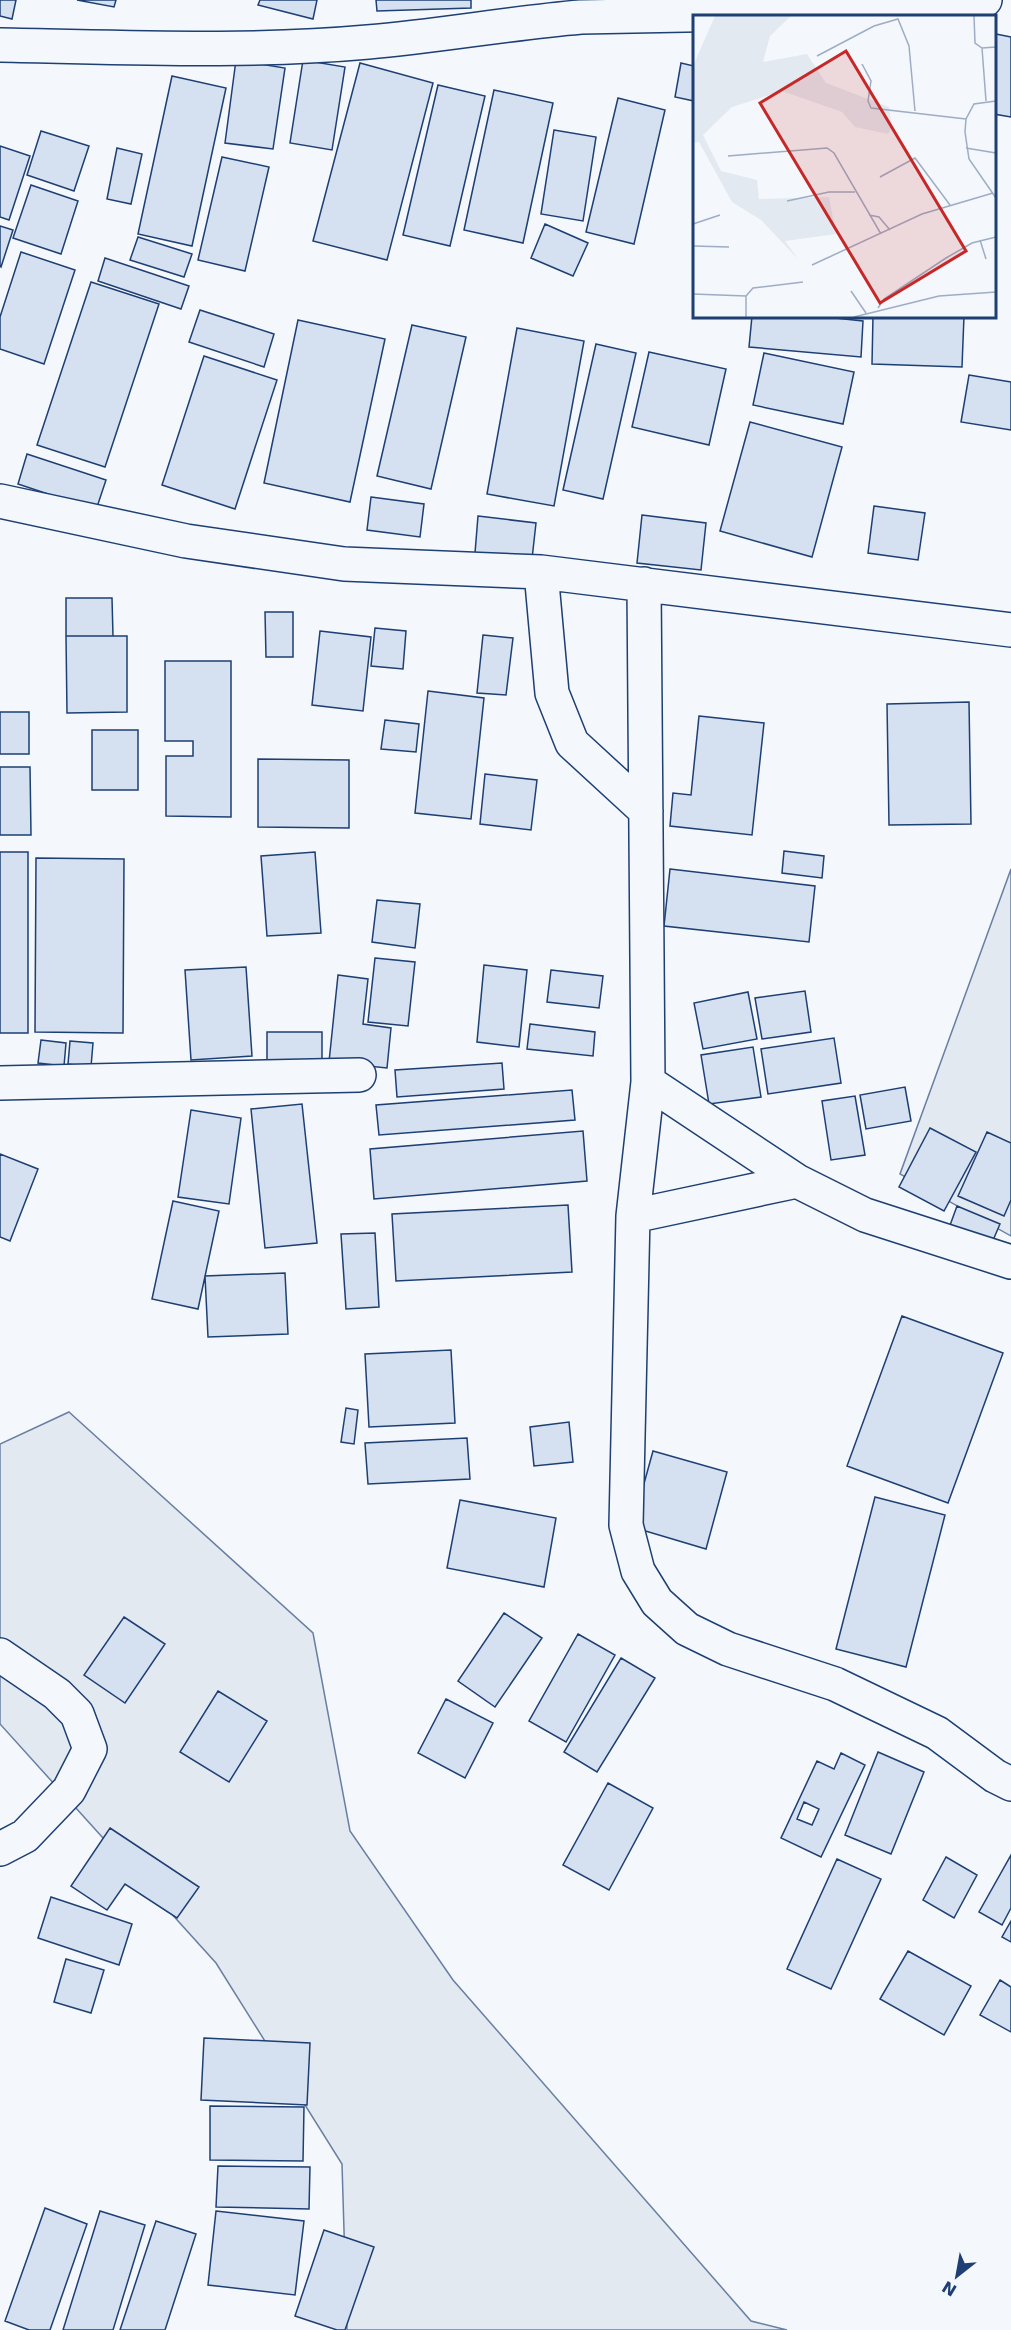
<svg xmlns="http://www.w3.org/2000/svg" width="1011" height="2330" font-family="'DejaVu Sans',sans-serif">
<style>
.green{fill:#e3e9f0;stroke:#687fa3;stroke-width:1.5}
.building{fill:#d5e0f0;stroke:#1d3f73;stroke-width:1.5;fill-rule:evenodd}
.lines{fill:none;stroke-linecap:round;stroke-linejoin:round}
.street-casing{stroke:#1d3f73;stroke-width:36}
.street{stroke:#f4f7fb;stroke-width:33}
.inset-road{fill:none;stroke:#9eadc5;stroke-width:1.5}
.view{fill:#c62828;fill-opacity:0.15;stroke:#c62828;stroke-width:3}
.inset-edge{fill:none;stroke:#1d3f73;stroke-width:3}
</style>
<rect width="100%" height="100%" fill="#f4f7fb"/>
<path class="green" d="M1011,869V1236L900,1174Z
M69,1412L313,1633L350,1831L453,1980L751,2321L787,2330H347L342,2164L216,1963L0,1724V1444Z"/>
<path class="building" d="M0,0H16L12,19L0,16Z
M77,0H116L114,7Z
M260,0H317L313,19L258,5Z
M376,0H471V8L377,11Z
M996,34L1011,37V117L994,114Z
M236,60L285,68L273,149L225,143Z
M303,60L345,67L332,150L290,143Z
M360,63L433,83L387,260L313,241Z
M681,63L694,66V101L675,97Z
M172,76L226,88L192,246L138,234Z
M438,85L485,96L450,246L403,235Z
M494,90L553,103L523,243L464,230Z
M618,98L665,110L634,244L586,232Z
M554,130L596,137L583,221L541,214Z
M41,131L89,146L74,191L27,175Z
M0,146L30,156L9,220L0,217Z
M117,148L142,154L131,204L107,199Z
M222,157L269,167L245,271L198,260Z
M31,185L78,201L61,254L13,238Z
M545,224L588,243L573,276L531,258Z
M0,226L13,230L1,267L0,266Z
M138,237L192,254L184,277L130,260Z
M21,252L75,270L44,364L0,349V317Z
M105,258L189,286L181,309L98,281Z
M91,282L159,304L105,467L37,445Z
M200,310L274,334L264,367L189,342Z
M752,316H816L863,321L861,357L749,347Z
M873,316H964L962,367L872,364Z
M298,320L385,339L350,502L264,483Z
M412,325L466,337L431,489L377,476Z
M517,328L584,341L554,506L487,494Z
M596,344L636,353L603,499L563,490Z
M649,352L726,369L709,445L632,427Z
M764,353L854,372L843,424L753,405Z
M204,356L277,380L235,509L162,485Z
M969,375L1011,382V430L961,422Z
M750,422L842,447L812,557L720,531Z
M27,454L106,480L96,510L18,484Z
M371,497L424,504L420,537L367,530Z
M874,506L925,513L918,560L868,553Z
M642,515L706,523L701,570L637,563Z
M478,516L536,523L532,559L475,553Z
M66,598H112L113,636H66Z
M265,612H293V657H266Z
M375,628L406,631L403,669L371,666Z
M320,631L371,637L363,711L312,705Z
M483,635L513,638L506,695L477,693Z
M66,636H127V712L67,713Z
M165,661H231V817L166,816V756H193V741H165Z
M428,691L484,698L471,819L415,813Z
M969,702L971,824L889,825L887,704Z
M0,712H29V754H0Z
M699,716L764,723L752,835L670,826L673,793L691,795Z
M385,720L419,724L416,752L381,749Z
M92,730H138V790H92Z
M258,759L349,760V828L258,827Z
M0,767H30L31,835H0Z
M485,774L537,780L531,830L480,824Z
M784,851L824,856L822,878L782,873Z
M0,852H28V1033H0Z
M315,852L321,933L267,936L261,856Z
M36,858L124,859L123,1033L35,1032Z
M670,869L815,886L809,942L664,926Z
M377,900L420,904L415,948L372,942Z
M375,958L415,962L408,1026L368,1022Z
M484,965L527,970L519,1047L477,1042Z
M246,967L252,1056L191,1060L185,970Z
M551,970L603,976L599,1008L547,1002Z
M338,975L368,979L363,1024L391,1028L387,1068L329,1062Z
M805,991L811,1032L762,1039L755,998Z
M748,992L757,1039L703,1049L694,1003Z
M530,1024L595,1032L593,1056L527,1049Z
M267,1032H322V1065H267Z
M834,1038L841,1083L768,1094L761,1049Z
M41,1040L66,1043L64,1066L38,1063Z
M70,1041L93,1043L91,1067L68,1064Z
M753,1047L761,1097L709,1104L701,1055Z
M502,1063L504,1089L397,1097L395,1070Z
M905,1087L911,1121L866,1129L860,1095Z
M572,1090L575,1120L379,1135L376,1105Z
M855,1096L865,1155L831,1160L822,1101Z
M302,1104L317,1243L265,1248L251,1109Z
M191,1110L241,1118L229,1204L178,1197Z
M930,1128L976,1152L944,1211L899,1187Z
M583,1131L587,1181L374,1199L370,1149Z
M987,1132L1011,1143V1200L1004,1216L958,1196Z
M0,1154L38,1169L10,1241L0,1237Z
M173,1201L219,1211L198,1309L152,1299Z
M568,1205L572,1272L396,1281L392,1214Z
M957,1206L1000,1224L991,1245L949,1228Z
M375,1233L379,1307L346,1309L341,1234Z
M285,1273L288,1334L208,1337L205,1276Z
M902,1316L1003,1353L948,1503L847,1466Z
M451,1350L455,1423L369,1427L365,1354Z
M346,1408L358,1410L354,1444L341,1442Z
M569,1422L573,1462L534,1466L530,1427Z
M467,1438L470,1479L368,1484L365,1443Z
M653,1451L727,1472L706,1549L632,1527Z
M875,1497L945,1515L906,1667L836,1649Z
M460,1500L556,1518L544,1587L447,1568Z
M504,1613L542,1638L495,1707L458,1681Z
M124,1617L165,1644L125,1703L84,1675Z
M578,1634L615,1655L566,1742L529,1721Z
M621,1658L655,1678L597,1772L564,1752Z
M218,1691L267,1721L229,1782L180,1752Z
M446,1699L493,1723L465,1778L418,1753Z
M878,1752L924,1772L891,1854L845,1835Z
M841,1753L865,1765L821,1857L781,1838L817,1761L834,1769ZM804,1802L819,1809L812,1825L797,1819Z
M608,1783L653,1808L609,1890L563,1865Z
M110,1828L199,1887L177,1918L125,1884L107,1910L71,1886Z
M1011,1855V1908L1002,1925L979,1912Z
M946,1857L977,1875L954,1918L923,1900Z
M837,1859L881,1879L831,1989L787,1969Z
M51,1897L132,1924L119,1965L38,1938Z
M1011,1921V1942L1002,1937Z
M908,1951L971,1986L944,2035L880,1999Z
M66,1959L104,1970L91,2013L54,2002Z
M1000,1980L1011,1987V2032L980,2015Z
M204,2038L310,2043L307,2105L201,2100Z
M210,2106L304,2107L303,2161L210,2160Z
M218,2166L310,2167L309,2209L216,2207Z
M45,2208L87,2224L50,2330H29L5,2321Z
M100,2211L145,2225L113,2330H63Z
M216,2211L304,2221L295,2295L208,2285Z
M156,2221L196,2234L165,2330H120Z
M324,2230L374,2247L345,2330H337L295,2316Z"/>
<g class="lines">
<defs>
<path id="street" d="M0,45C122,47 246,53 368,42C439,36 510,23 581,17L953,10L985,0
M0,501L186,541L344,564L541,572L1011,630
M541,572L552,693L572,743L646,811
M644,584L648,1082L633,1216L626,1525L638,1571L657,1602L687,1629L728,1649L835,1684L937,1733L995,1776L1011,1784
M648,1082L797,1181L865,1215L1011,1262
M0,1083L359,1075
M633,1216L797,1181
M0,1655L57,1694L77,1714L90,1749L69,1790L25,1836L0,1849"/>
</defs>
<use href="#street" class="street-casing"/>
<use href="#street" class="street"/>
</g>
<g transform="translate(693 15)">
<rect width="303" height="303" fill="#f4f7fb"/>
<path d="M22,1H98L77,21L70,47L114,39L133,68L196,92L199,112L195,119L162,112L149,97L89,76L39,92L10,120L28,156L64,165L66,184L136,182L143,219L92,226L105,244L68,205L39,187L6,127L0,128V51Z" fill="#e3e9f0"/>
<path class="inset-road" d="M281,1L282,28L289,33L303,32M289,33L293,86M124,41L181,11L205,4L216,31L222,96M169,49L178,66L175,86L178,93L273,104M303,86L281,89L273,104L272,117L276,144L303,183M273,133L303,138M35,141L134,133L141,138L188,219M187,162L222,143L257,190M94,186L136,177H162M176,200L186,202L197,215M0,209L27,200M287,225L293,244M0,231L36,232M119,250L229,199L300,178M158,276L173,298M0,279L53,281V302M53,281L60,273L110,267M185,293L191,284L253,243L279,228L303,222M161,302L246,281L303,277"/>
<path class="view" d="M153,36L273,236L187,288L67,88Z"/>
<rect width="303" height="303" class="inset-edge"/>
</g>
<g transform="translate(957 2276) rotate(211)" stroke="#f4f7fb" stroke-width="4.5" paint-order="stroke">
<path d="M0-4.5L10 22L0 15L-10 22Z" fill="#1d3f73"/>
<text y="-9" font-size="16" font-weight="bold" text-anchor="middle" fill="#1d3f73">N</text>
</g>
</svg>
